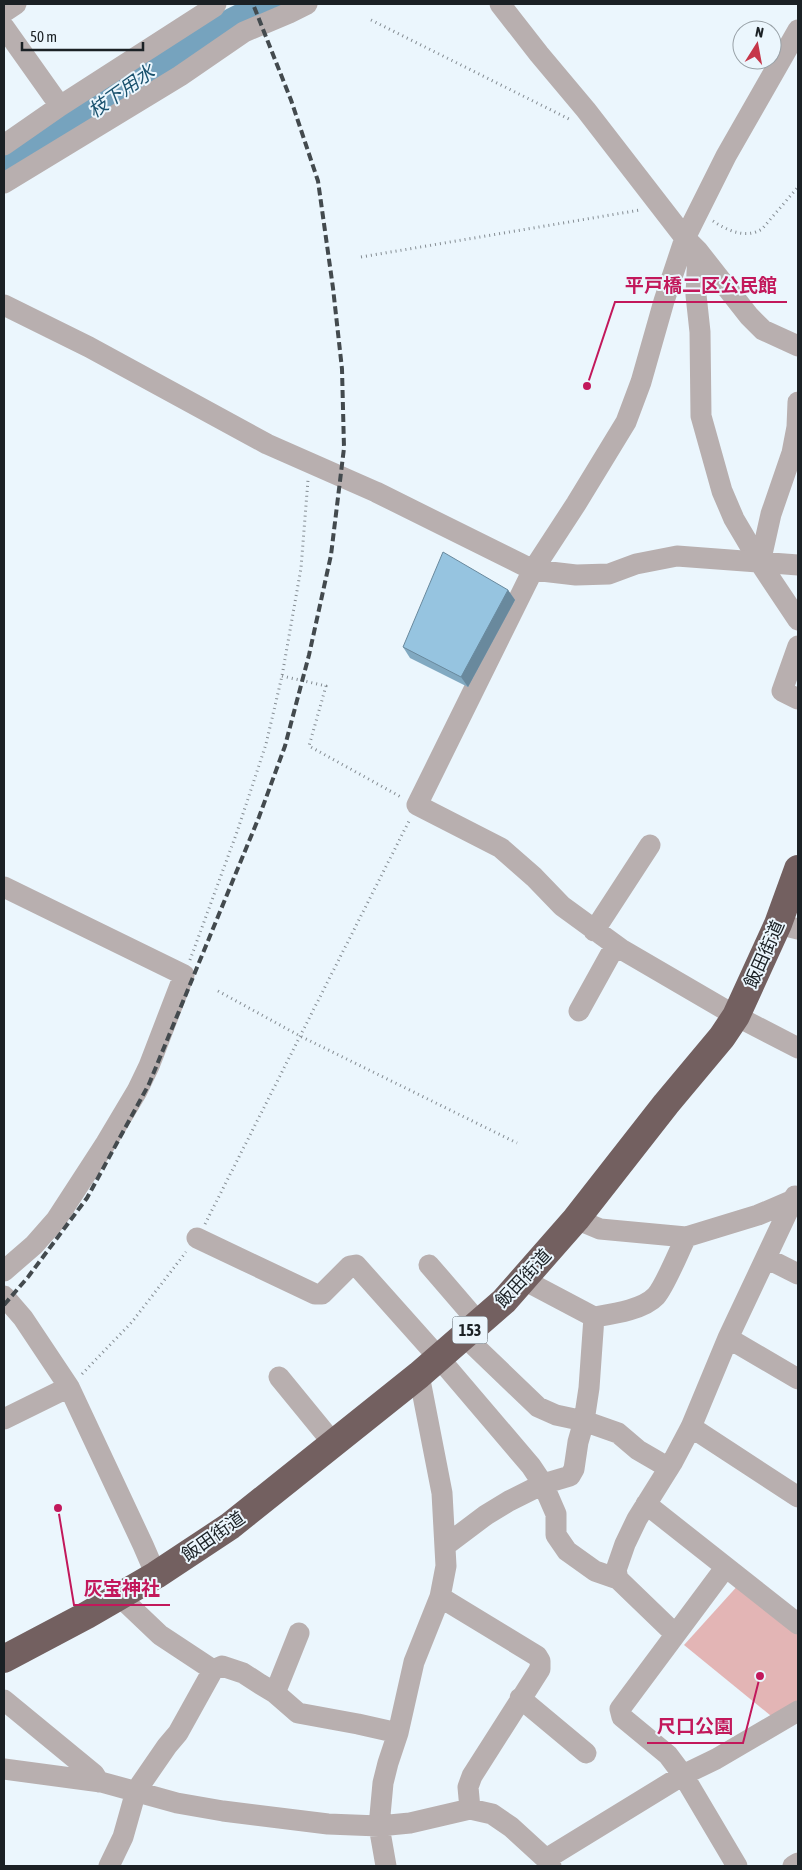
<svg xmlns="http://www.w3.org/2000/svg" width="802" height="1870" font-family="'Asap Condensed','Noto Sans JP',sans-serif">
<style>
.green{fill:#e3b5b5}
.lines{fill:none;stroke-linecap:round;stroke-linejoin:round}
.river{stroke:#76a3be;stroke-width:29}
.path{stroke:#848c92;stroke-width:3;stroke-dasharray:1 4;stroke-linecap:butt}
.minor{stroke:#b8afaf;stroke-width:21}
.highway{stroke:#736060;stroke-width:28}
.rail{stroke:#434a4e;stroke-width:4;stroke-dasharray:8 4;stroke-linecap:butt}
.wall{fill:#81a9c1}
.shaded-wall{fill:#69899d}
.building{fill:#96c4e0;stroke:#69899d}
.labels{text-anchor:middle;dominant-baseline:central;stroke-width:4;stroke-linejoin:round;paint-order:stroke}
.shield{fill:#ebf6fd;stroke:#596166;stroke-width:1}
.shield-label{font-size:16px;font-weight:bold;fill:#1b2125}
.street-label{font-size:18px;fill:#1b2125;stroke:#ebf6fd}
.water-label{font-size:19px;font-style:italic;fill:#1a526e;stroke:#ebf6fd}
.leader{fill:none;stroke:#c2185b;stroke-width:2}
.callout-dot{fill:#c2185b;stroke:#ebf6fd;stroke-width:2}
.callout-label{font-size:19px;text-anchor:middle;font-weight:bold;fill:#c2185b;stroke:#ebf6fd;stroke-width:4;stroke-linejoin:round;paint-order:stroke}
</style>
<rect width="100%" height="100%" fill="#ebf6fd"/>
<path class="green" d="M741,1582L798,1629V1706L776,1720L684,1645Z"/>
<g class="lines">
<path class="river" d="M4,173L163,62L233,22L270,4"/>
<path class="path" d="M371,20L569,119
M713,221C728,231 746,239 762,229L798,187
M361,257L640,210
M282,676L326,686L309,746L401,797
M190,960L237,832L266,744L282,676L301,568L308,480
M218,991L300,1036L517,1143
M205,1224L409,821
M82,1374L132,1322L186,1252"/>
<path class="minor" d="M500,4L539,54L586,110L685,238L698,251L749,316L763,330L798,346
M4,12L16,4
M4,27L60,106
M798,30L726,156L685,238L664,301L641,382L626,422L576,504L533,570L417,805L501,848L534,877L562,906L621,949L736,1016L798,1048
M4,145L60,106L214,7L216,4
M4,183L180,76L244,32L289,13L307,4
M698,251L696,295L700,332L701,416L722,491L734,519L760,563L798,620
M4,305L89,347L267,444L376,492L533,570L576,575L609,574L636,564L677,556L798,565
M760,563L771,514L792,453L797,427L798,402
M798,646L782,691L798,699
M4,887L184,975L149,1066L137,1091L106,1143L56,1220L34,1245L4,1271
M778,924L798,929
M594,931L650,845
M579,1011L615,946
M576,1219L600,1229L686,1237
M197,1238L315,1294H322L350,1266L356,1265L439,1358L531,1466L543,1484L570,1476L574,1469L578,1442L584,1421L589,1388L594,1317C612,1314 643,1310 656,1296C665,1286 679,1251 686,1237L758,1215L791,1201
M766,1258L798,1274
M429,1265L479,1323
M524,1280L594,1317
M4,1296L23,1318L69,1387L143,1545L156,1575
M464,1336L538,1407L556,1415L584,1421L618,1433L638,1450L669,1468
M728,1338L798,1379
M279,1377L333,1443
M4,1419L69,1387
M691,1427L798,1497
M646,1504L798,1624
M446,1545L486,1515L509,1501L543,1484L556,1514V1535L567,1551L595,1571L618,1579
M725,1568L620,1709L622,1717L668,1755L683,1775L737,1866
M119,1596L160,1635L213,1670
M440,1597L537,1656L540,1661V1669L472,1776L468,1787L470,1809
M675,1634L618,1579L616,1570L625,1544L637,1519L672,1463L691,1427L728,1338L795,1196
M275,1693L299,1633
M520,1698L586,1753
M4,1700L94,1774L99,1782
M4,1769L101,1782L177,1803L223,1811L328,1824L379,1826L410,1823L470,1809L492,1814L511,1827L546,1859L551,1866
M546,1859L683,1775L716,1759L798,1711
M109,1866L123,1837L136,1791L167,1746L178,1733L213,1670L222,1666L243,1673L260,1684L275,1693L298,1713L358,1724L398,1733
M386,1866L379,1826L383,1783L388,1763L398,1733L414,1662L440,1597L446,1566L442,1493L419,1375
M793,1866L798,1863"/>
<path class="highway" d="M4,1659L87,1615L156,1575L230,1526L419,1375L504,1301L576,1219L666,1104L722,1037L736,1016L778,924L798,869"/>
<path class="rail" d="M4,1305L28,1277L87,1198L149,1084L259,817L285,746L309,655L331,555L344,448L342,369L333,288L318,181L291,100L253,4"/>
</g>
<path class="wall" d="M508,590L515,600L468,687L410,658L403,647Z"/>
<path class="shaded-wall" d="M508,590L515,600L468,687L461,677Z"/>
<path class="building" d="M443,552L508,590L461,677L403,647Z"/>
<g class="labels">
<rect class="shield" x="452.5" y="1316.5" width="35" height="27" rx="4"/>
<g class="shield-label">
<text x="470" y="1330">153</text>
</g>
<g class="street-label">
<text transform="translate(764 954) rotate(-66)">飯田街道</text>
<text transform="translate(523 1278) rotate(-47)">飯田街道</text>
<text transform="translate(213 1536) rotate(-35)">飯田街道</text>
</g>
<g class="water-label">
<text transform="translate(121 91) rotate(-35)">枝下用水</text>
</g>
</g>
<path class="leader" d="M587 386L615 302H787M58 1508L74 1605H170M760 1676L743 1743H647"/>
<g class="callout-dot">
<circle cx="587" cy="386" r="5"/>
<circle cx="58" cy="1508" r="5"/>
<circle cx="760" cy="1676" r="5"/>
</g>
<g class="callout-label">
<text x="701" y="292">平戸橋二区公民館</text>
<text x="122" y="1595">灰宝神社</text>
<text x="695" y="1733">尺口公園</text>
</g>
<rect width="802" height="1870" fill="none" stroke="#1b2125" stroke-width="10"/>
<g transform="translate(757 45) rotate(11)"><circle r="24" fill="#ebf6fd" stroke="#98a1a7"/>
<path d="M0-4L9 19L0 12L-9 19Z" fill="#c63649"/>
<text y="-8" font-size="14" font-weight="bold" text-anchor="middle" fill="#1b2125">N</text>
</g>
<path d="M22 42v8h121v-8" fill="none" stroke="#1b2125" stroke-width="2.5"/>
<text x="30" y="42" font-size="15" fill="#1b2125" stroke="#ebf6fd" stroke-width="4" paint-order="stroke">50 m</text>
</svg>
